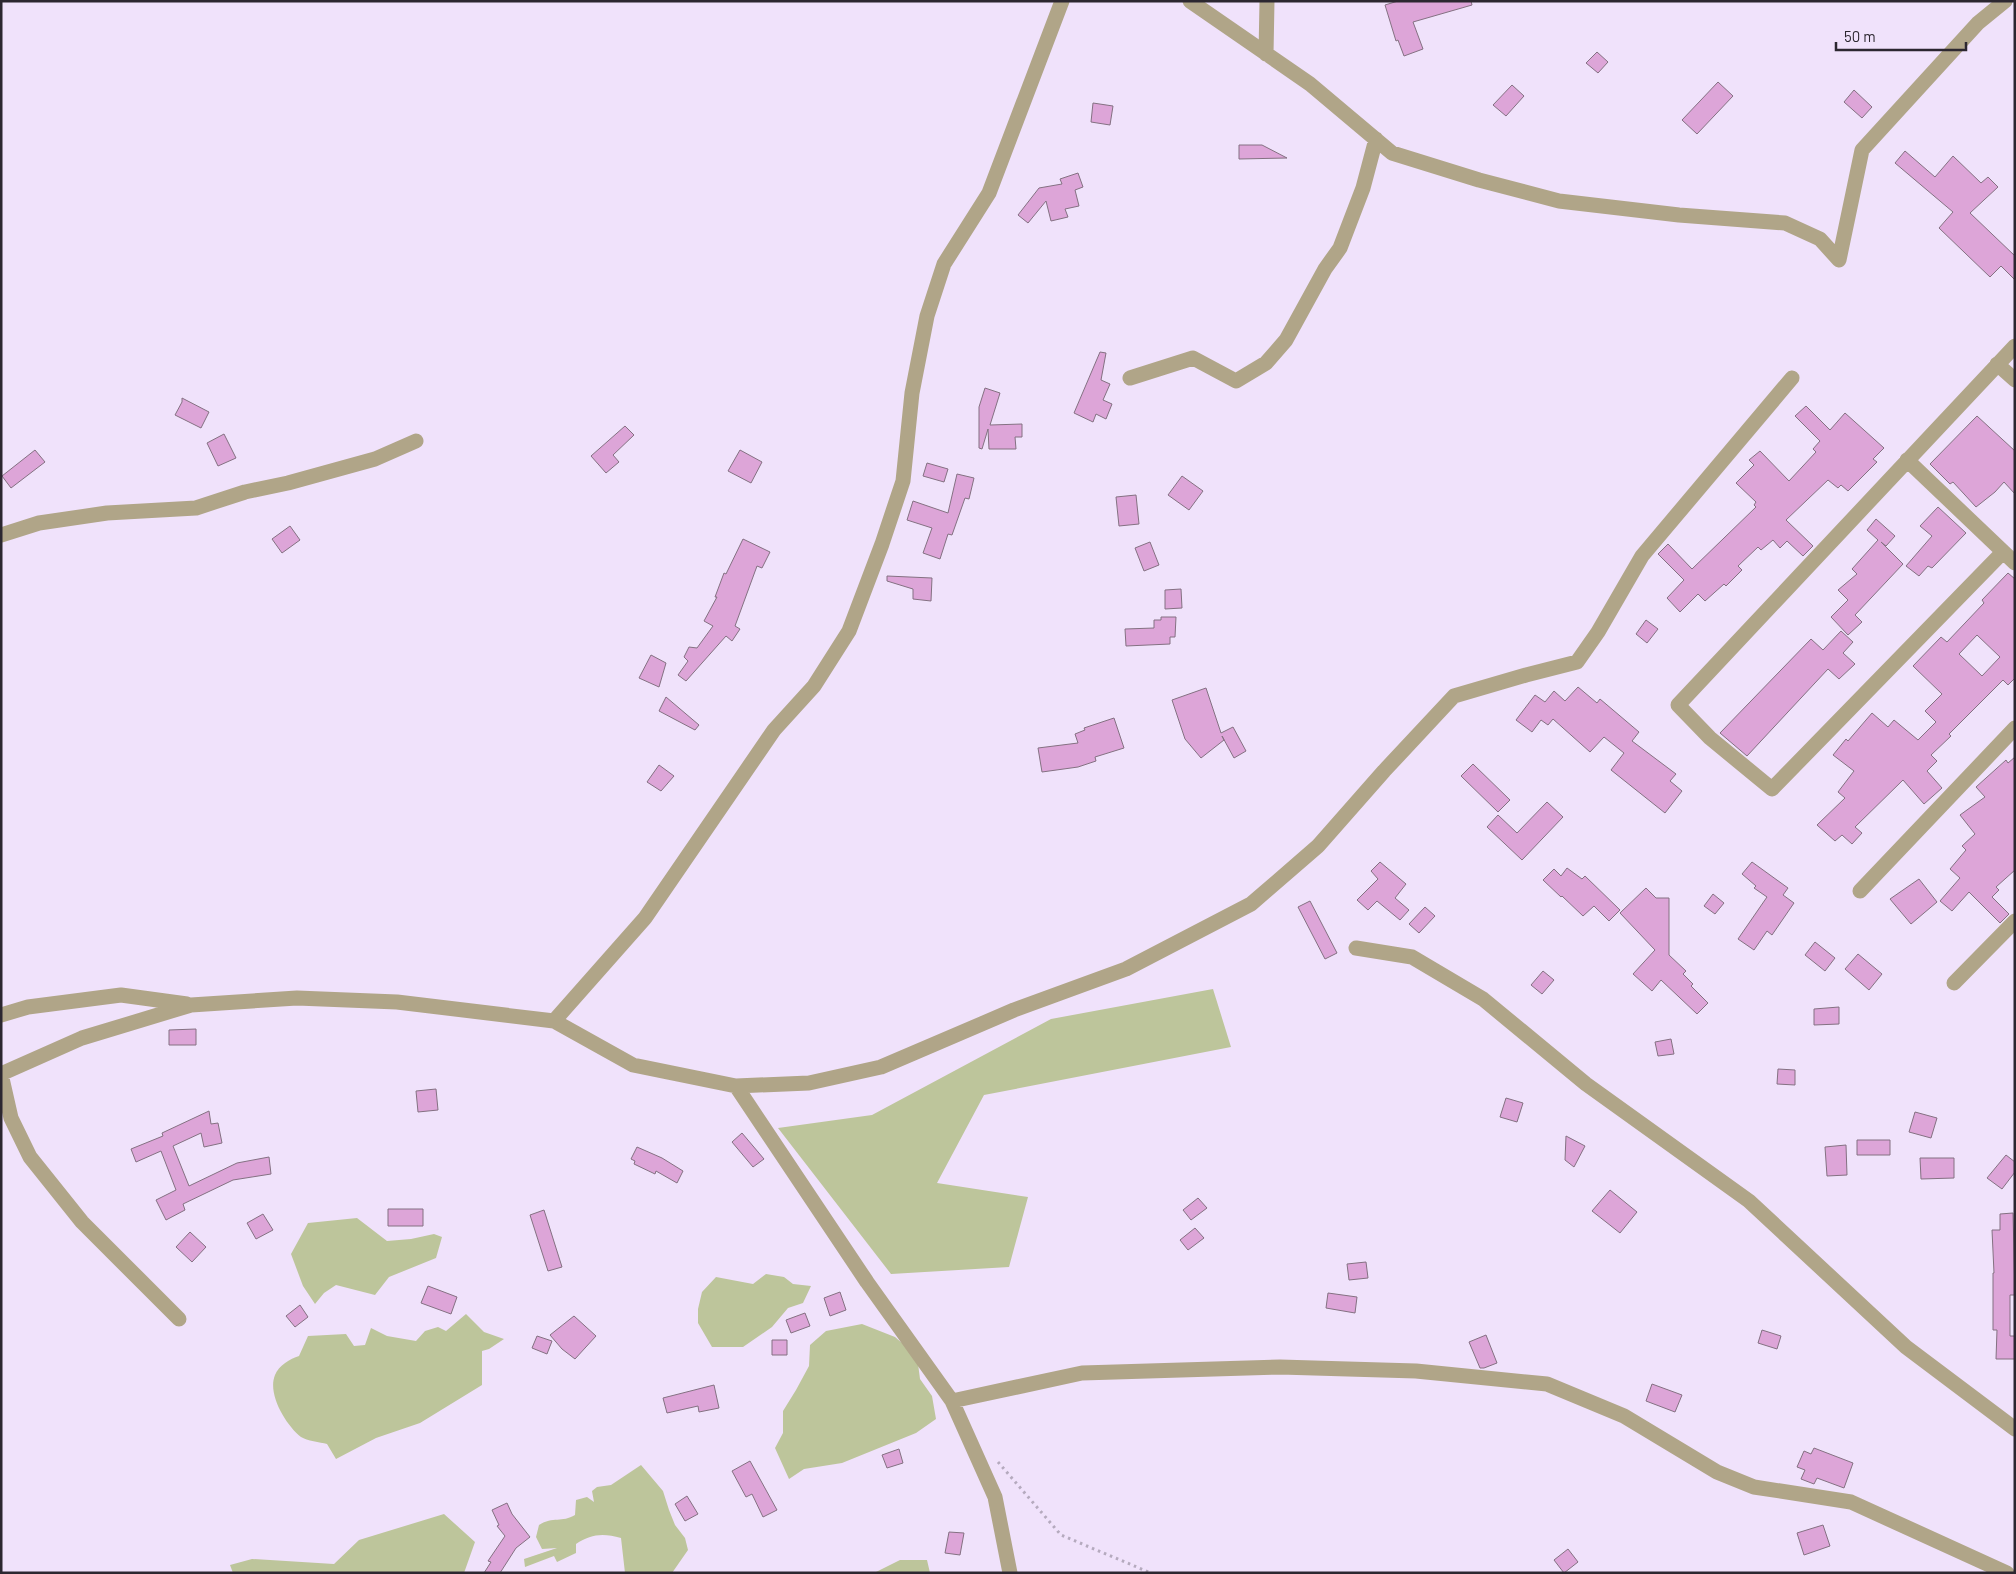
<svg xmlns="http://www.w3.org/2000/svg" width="2016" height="1574" font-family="Barlow,sans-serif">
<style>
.green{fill:#bdc59b}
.building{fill:#dda5d8;stroke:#847182;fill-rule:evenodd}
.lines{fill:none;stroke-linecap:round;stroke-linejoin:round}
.path{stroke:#b5aabe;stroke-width:3;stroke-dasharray:2.5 4;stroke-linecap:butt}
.minor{stroke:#b0a588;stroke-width:15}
</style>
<rect width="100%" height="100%" fill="#f0e2fb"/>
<path class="green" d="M1213,989L1231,1047L984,1095L937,1183L1028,1197L1009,1267L891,1274L778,1128L872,1115L1051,1019Z
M357,1218L387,1241L411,1239L434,1234L442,1237L436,1258L389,1277L375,1295L336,1285L324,1293L315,1304L303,1286L291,1254L308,1223Z
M766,1274L784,1277L793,1284L811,1286L803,1303L788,1308L772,1327L743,1347H712L698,1323V1309L702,1292L716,1277L753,1284Z
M466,1314L484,1332L504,1339L489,1349L482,1351V1385L420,1423L376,1438L336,1459L327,1444C320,1442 307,1441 301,1437C286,1425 267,1394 275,1375C279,1365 290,1359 299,1356L308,1336L346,1334L354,1346L365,1345L371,1328L387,1336L416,1341L425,1331L438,1327L446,1331Z
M862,1324L895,1337L917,1356L920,1379L932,1396L936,1419L916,1433L842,1463L804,1469L789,1479L775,1448L783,1433V1411L796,1390L809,1366L810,1345L826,1331Z
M641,1465L663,1491L669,1510L675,1525L685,1538L688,1550L672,1573H625L621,1538C603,1533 591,1534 576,1544V1553L557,1562L554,1556L525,1567L524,1559L557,1548L542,1549L536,1537L539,1525C553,1516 562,1523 575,1515L576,1500L587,1497L594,1502L592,1491L597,1487L611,1485Z
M444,1514L475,1542L464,1573H233L230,1565L252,1559L334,1564L359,1540Z
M900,1560H927L930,1573H874Z"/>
<path class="building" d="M1398,1H1471L1472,5L1413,22L1423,49L1404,56L1398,40L1396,41L1385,5Z
M1597,52L1608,62L1598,73L1586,63Z
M1718,82L1733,96L1697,134L1682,120Z
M1512,85L1524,96L1506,116L1493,105Z
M1854,90L1872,107L1862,118L1844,102Z
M1093,103L1113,106L1110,125L1091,122Z
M1239,145H1262L1287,158L1239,159Z
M1905,151L1935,177L1953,156L1981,183L1988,177L1998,187L1970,213L2015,256V280L2001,266L1990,277L1939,228L1953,212L1895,163Z
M1078,173L1083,187L1075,190L1079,206L1065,209L1068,217L1051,221L1046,201L1028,223L1018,215L1039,188L1062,184L1060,179Z
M1100,352L1106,353L1101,380L1110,384L1103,400L1112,404L1106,419L1096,414L1093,422L1074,413Z
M985,388L1000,393L990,425L1022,424V437H1015L1016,449H989L988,429L982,449L979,448V407Z
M182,398L209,412L201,428L175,415L182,402Z
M1806,406L1830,430L1845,413L1884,448L1873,459L1877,462L1848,491L1841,485L1838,488L1828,480L1786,520L1813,546L1803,556L1787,541L1780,548L1773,540L1761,550L1758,547L1738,566L1742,570L1726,586L1724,584L1705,601L1698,594L1680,612L1667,598L1684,580L1658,554L1668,544L1692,569L1756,507L1754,505L1756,502L1736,483L1754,465L1749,460L1760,451L1789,481L1816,452L1813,449L1820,441L1795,416Z
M1977,416L2015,451V494L2004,482L1995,492L1976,507L1953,482L1950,484L1930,464Z
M625,426L634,435L613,455L619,462L606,473L591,456Z
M224,434L236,458L218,466L207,443Z
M35,450L45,462L11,488L2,476Z
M740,450L762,462L751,483L728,471Z
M927,463L948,469L944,482L923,476Z
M957,474L974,478L969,499L965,498L952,535L948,534L940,559L923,553L932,528L907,520L913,501L948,513Z
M1182,476L1203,491L1189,510L1168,495Z
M1136,495L1139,524L1119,526L1116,497Z
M1938,507L1966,533L1932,568L1928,566L1919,576L1906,566L1932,536L1920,526Z
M1876,519L1895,536L1886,546L1881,542L1903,564L1855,615L1862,622L1848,635L1831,617L1848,600L1838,590L1857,574L1852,569L1878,540L1867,530Z
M290,526L300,540L282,553L272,539Z
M743,539L770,552L762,568L757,566L735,626L740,629L732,641L726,636L686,681L678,675L688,661L684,657L689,647L697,648L713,626L704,621L717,597H715L724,573L726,574Z
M1150,542L1159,565L1144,571L1135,548Z
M2008,573L2015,579V678L2008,685L2003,680L1949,734L1951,736L1931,755L1937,761L1927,771L1942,788L1924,804L1903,780L1855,827L1862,833L1852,844L1842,835L1835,841L1817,825L1845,798L1838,792L1854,771L1833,755L1846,739L1848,741L1872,713L1888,727L1894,720L1918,740L1936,722L1925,711L1942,694L1913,666L1941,637L1947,642L1984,603L1982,600ZM1977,635L2000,657L1982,676L1959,654Z
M887,576L932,578L931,601L913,599V589L887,581Z
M1181,589L1182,608L1165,609V590Z
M1161,617H1176L1175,637H1170V644L1126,646L1125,629L1154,628V620H1161Z
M1646,620L1658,629L1647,643L1636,634Z
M1841,631L1853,642L1843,653L1855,664L1839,679L1828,669L1747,756L1720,733L1811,639L1823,650Z
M651,655L666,663L659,687L639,678Z
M1578,687L1597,703L1600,699L1639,732L1632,741L1676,774L1670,781L1682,791L1665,813L1611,770L1624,753L1604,737L1590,752L1553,719L1548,725L1541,720L1532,732L1516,720L1535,695L1545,702L1554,691L1565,701Z
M1206,688L1221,733L1233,727L1246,751L1234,758L1222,736L1224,740L1201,758L1185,739L1172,700Z
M666,697L699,725L695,730L659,711Z
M1114,718L1124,748L1095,757L1096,761L1078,767L1042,772L1038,748L1078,743L1075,734L1085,730L1084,728Z
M2015,757V870L1996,887L1999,890L1992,897L2009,914L2000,923L1969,892L1952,911L1940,901L1960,878L1950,869L1966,850L1962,846L1975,834L1960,815L1985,797L1976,787L2006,760L2008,763Z
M1473,764L1510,800L1498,812L1461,776Z
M659,765L674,776L661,791L647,782Z
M1547,802L1563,817L1522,860L1487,827L1498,815L1517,833Z
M1380,862L1406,884L1395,898L1409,910L1400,920L1377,901L1368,910L1357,900L1378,879L1371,871Z
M1752,862L1788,888L1783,895L1794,903L1772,935L1767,931L1754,950L1738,939L1767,897L1754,888L1756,886L1742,874Z
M1567,868L1582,879L1585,876L1620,910L1609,921L1594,906L1583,916L1562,896L1561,897L1543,880L1554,869L1561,876Z
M1919,879L1937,902L1911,924L1890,899Z
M1646,888L1656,898H1669V955L1686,971L1683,974L1693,984L1691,986L1708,1003L1697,1014L1661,980L1652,991L1633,974L1655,950L1620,913Z
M1713,894L1724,903L1715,914L1704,906Z
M1310,901L1337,953L1325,959L1298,907Z
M1425,907L1435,916L1419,933L1409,924Z
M1815,942L1835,958L1825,971L1805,955Z
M1858,954L1882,974L1869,990L1845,969Z
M1543,971L1554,980L1542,994L1531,985Z
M1839,1007V1024L1814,1025V1009Z
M196,1029V1045H169V1030Z
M1671,1039L1674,1054L1658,1056L1655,1042Z
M1778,1069L1795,1070V1085L1777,1084Z
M436,1089L438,1110L418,1112L416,1091Z
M1506,1098L1523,1103L1517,1122L1500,1117Z
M209,1111L211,1124L218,1123L222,1143L204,1147L201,1133L173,1146L189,1186L237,1163L269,1157L271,1174L233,1180L183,1204L185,1210L166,1220L156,1200L176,1190L161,1151L136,1162L131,1149L163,1136L162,1133Z
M1915,1112L1937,1118L1931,1138L1909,1132Z
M742,1133L764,1159L753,1167L732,1142Z
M1566,1136L1585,1146L1574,1167L1565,1160Z
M1857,1140H1890V1155H1857Z
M1846,1145L1847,1175L1827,1176L1825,1147Z
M637,1147L662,1158L683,1171L677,1183L656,1171L655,1174L634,1164L635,1161L631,1159Z
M2006,1155L2015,1162V1172L2002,1189L1987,1178Z
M1920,1158H1954V1178L1921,1179Z
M1610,1190L1637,1212L1620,1233L1592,1211Z
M1198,1198L1207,1208L1191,1220L1183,1210Z
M388,1209H423V1226H388Z
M544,1210L562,1267L548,1271L530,1215Z
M2013,1213L2015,1295H2010V1336H2015V1359H1996L1997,1330H1993V1273H1994L1992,1230H2000V1214Z
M263,1214L273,1230L256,1239L247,1223Z
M1195,1228L1204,1238L1188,1250L1180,1240Z
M190,1232L206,1247L192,1262L176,1247Z
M1366,1262L1368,1278L1349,1280L1347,1264Z
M428,1286L457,1297L451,1314L421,1303Z
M840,1292L846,1310L830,1316L824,1298Z
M1328,1293L1357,1297L1355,1313L1326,1308Z
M300,1305L308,1317L295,1327L286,1316Z
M805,1313L810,1326L791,1333L786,1320Z
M574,1316L596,1336L575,1359L562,1349L550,1335Z
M1762,1330L1781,1336L1777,1349L1758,1343Z
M1486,1335L1497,1363L1484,1368H1480L1469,1342Z
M537,1336L552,1341L547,1354L532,1348Z
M772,1340H787V1355H772Z
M1652,1384L1682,1395L1675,1412L1646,1401Z
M714,1385L719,1408L699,1412L698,1406L667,1413L663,1398Z
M1814,1448L1853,1463L1844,1488L1817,1478L1814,1484L1801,1479L1805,1470L1797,1467L1804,1451L1811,1454Z
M899,1449L903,1463L887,1468L882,1455Z
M750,1461L777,1510L763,1517L752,1494L746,1497L732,1471Z
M687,1496L698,1514L685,1521L675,1504Z
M507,1503L512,1514L530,1537L516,1548L500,1573H484L491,1562L488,1561L505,1536L497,1526L499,1525L492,1510Z
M1823,1525L1830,1546L1804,1555L1797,1533Z
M949,1532L964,1533L960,1555L945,1553Z
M1568,1549L1578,1562L1564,1573L1554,1560Z"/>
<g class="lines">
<path class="path" d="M998,1462L1061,1535L1151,1573"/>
<path class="minor" d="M1190,1L1310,84L1392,153L1479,180L1559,201L1679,215L1785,223L1820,239L1839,260
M1266,54L1267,1
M1839,260L1862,150L1978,23L2005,1
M1997,364L2015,380
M1130,378L1193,358L1236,381L1266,363L1286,340L1325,269L1340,248L1363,188L1376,139
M1907,460L2015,563
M1,535L39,523L107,513L196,508L245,492L288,483L375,459L416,441
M2003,552L1772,789L1710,738L1678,705L2015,346
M1860,891L2015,728
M1356,948L1412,957L1483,999L1586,1084L1749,1201L1906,1347L2015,1429
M1954,983L2015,921
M1,1015L28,1007L121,995L187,1004
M554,1021L645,918L774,730L814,686L849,631L882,544L903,481L912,393L927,316L944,264L989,193L1062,1
M1,1074L82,1038L191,1005L297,998L397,1002L554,1021L633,1065L736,1086L809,1083L881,1067L1014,1010L1126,969L1251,904L1318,846L1384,771L1454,696L1526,675L1577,662L1598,632L1642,556L1792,378
M1,1074L11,1118L30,1157L82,1222L179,1319
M736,1086L867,1282L952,1401L995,1497L1010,1573
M952,1401L1082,1373L1280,1367L1416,1371L1547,1384L1624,1416L1717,1472L1754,1487L1851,1502L2007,1573"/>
</g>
<rect width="2016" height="1574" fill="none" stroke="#2c2730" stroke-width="5"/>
<path d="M1836 42v8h130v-8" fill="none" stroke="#2c2730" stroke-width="2.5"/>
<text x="1844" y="42" font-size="15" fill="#2c2730" stroke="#f0e2fb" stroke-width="4" paint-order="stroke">50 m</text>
</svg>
